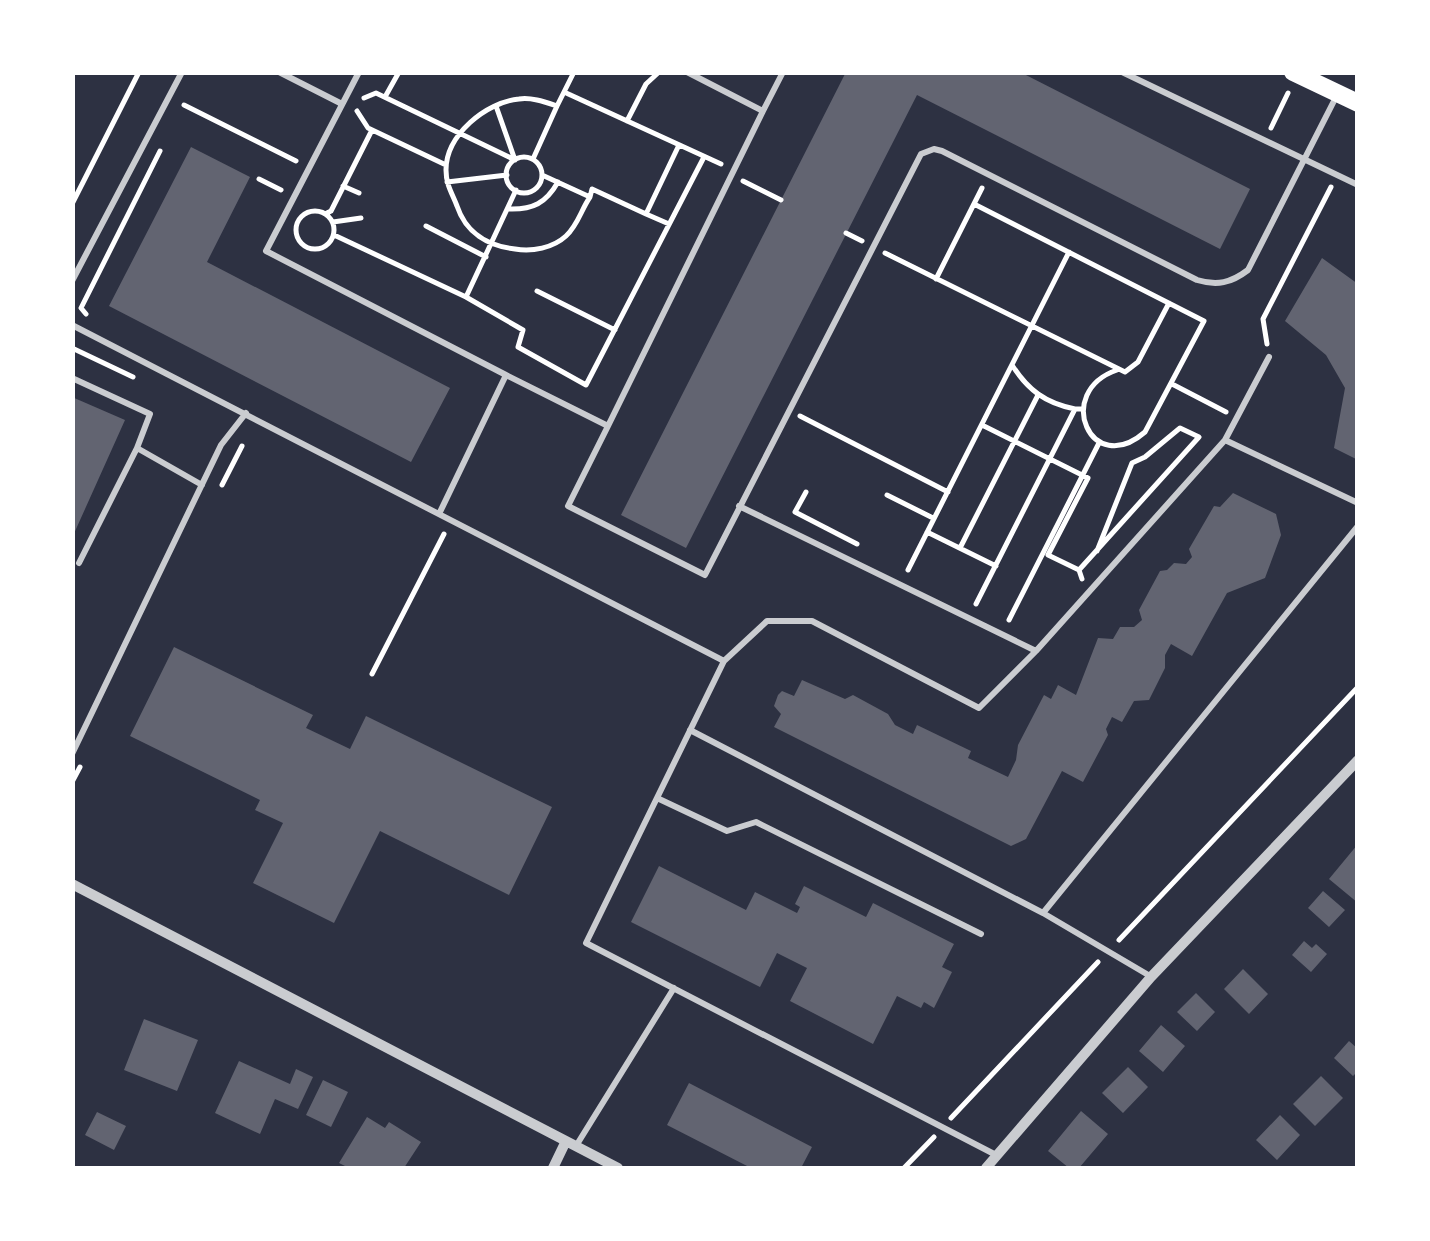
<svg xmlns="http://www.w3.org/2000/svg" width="1430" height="1241" font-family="Barlow,sans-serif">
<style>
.building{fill:#626471}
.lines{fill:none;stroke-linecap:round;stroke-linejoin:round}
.path{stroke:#fff;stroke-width:5}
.service{stroke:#caccd0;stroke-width:6}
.minor{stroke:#caccd0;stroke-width:10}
.secondary{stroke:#fff;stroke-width:18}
</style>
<rect width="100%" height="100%" fill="#2d3142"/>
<path class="building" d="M846,72H1020L1250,189L1220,249L917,95L686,548L621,515Z
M191,147L250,177L207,262L450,388L411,462L109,306Z
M1322,258L1358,284V460L1334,448L1345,388L1326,355L1285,321Z
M72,397L125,420L72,538Z
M1233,493L1276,514L1281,535L1265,578L1227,593L1192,656L1171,644L1165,655V668L1149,700L1134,701L1122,722L1112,717L1106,729L1108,735L1083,782L1062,771L1026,839L1011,846L774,727L781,714L774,706L778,695L782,691L794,696L802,680L845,699L853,695L888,714L895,725L913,734L917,725L971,751L968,758L1008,777L1016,760L1018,745L1044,695L1051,699L1058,685L1076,695L1098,638L1113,639L1120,627H1134L1142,620L1139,610L1160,571L1167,570L1174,563L1186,564L1192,557L1189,549L1214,506L1220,507Z
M174,647L313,715L306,728L350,749L366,716L552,807L509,895L380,831L334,923L253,883L283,823L255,810L260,800L130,736Z
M1358,844V903L1329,879Z
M659,866L746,910L755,892L797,913L800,907L795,904L804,886L866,917L873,903L954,944L942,967L952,972L934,1008L924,1002L921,1008L897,996L873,1044L790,1001L807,968L777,953L760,987L631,922Z
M1323,891L1345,910L1329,927L1308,908Z
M1304,941L1312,948L1316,944L1327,954L1311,972L1292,955Z
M1243,969L1268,994L1249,1014L1224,989Z
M1196,993L1215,1012L1197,1031L1177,1012Z
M144,1019L198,1040L177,1091L124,1070Z
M1161,1025L1185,1046L1163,1072L1139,1051Z
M1349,1041L1358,1049V1071L1353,1076L1334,1058Z
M239,1061L290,1084L296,1069L313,1077L298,1109L275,1099L260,1134L215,1113Z
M1128,1067L1148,1087L1123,1113L1102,1093Z
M1321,1076L1343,1098L1315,1126L1293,1104Z
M323,1080L348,1092L331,1127L306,1115Z
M689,1083L812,1147L801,1168H751L667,1125Z
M1081,1111L1108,1134L1079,1168H1069L1048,1151Z
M97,1112L126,1126L114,1150L85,1135Z
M1280,1115L1300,1135L1277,1160L1256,1140Z
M367,1117L385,1128L389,1122L421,1142L404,1168H349L339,1163Z"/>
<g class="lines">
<path class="path" d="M564,92L574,72
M385,97L399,72
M364,98L376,93L515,160
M184,105L296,161
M496,106L515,160
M357,111L368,128L446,165
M627,121L646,84L659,72
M1271,128L1288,93
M506 175a18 18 0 1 1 36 0a18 18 0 1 1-36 0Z
M533,159L557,106
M542,175L590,197C581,210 578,225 566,236C553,248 532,252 515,249C488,246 466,233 457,206C452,193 446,185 446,170C446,135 486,102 519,99C531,97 545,102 557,106L564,92L721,164
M259,179L281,190
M743,181L781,200
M447,182L507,175
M343,186L359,193
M590,197L592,189L646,214L679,145
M72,204L139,72
M974,204L1204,321L1145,432C1091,479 1053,392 1117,370
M508,209C533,210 546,203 558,182
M296 230a19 19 0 1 1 38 0a19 19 0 1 1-38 0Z
M325,214L331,211L372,130
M646,214L669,224
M333,222L361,218
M426,226L486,257
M846,233L862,241
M334,235L466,297L523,330L518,347L586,385L704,157
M885,253L1125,372L1138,362L1169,303
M936,279L982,188
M537,291L615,330
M466,297L516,190
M86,314L81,308L160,151
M1267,344L1263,319L1331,187
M72,348L133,377
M1012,365C1028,390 1045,403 1075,409
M1172,384L1226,412
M800,416L948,492
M982,425L1088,478L1048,555L1079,570
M222,485L242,446
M806,492L795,512L857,544
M887,495L933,518
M927,532L996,566
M960,548L1038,395
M908,570L1069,252
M1082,579L1079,570L1199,437L1180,428L1145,457L1132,463L1097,551
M976,604L1075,409H1082
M1009,620L1099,443
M372,674L444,534
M72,782L80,767
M1119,940L1358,687
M951,1118L1098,962
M904,1168L934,1137"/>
<path class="service" d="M279,72L342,104
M359,72L266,251L506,375
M1122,72L1358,185
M763,111L783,72
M72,281L182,72
M72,325L724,661L586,943L998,1156
M72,378L150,414L137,448
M608,426L568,506L705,575L921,154L934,149L942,151L1197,280C1217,286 1231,283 1248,270L1337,95
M1225,440L1269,357
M739,506L1036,651L1225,440L1358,503
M440,512L506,375L608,426L763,111L687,72
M79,563L137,448L202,485
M724,661L767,621H812L979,708L1036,651
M690,730L1043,913L1150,976
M72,754L221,445L246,413
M657,798L727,831L756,822L981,934
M1043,913L1358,526
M576,1146L674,988"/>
<path class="minor" d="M72,884L618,1168
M553,1168L566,1141
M986,1168L1151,977L1358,760"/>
<path class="secondary" d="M1293,72L1358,103"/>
</g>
<rect width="1430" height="1241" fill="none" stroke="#ffffff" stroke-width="150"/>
</svg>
